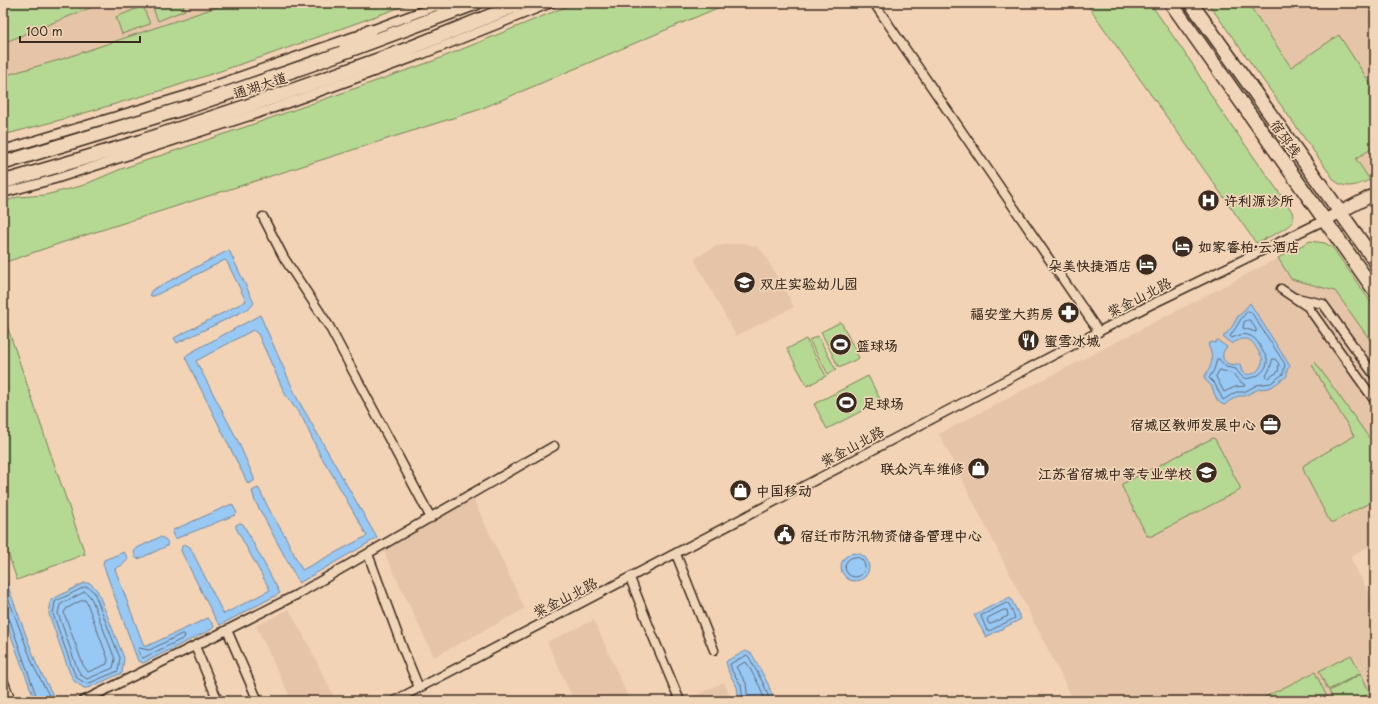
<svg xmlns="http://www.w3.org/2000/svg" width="1378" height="704" font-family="'Playpen Sans','LXGW WenKai TC',sans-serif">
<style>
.built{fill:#e6c4a8}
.green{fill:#b5d892;stroke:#788158}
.water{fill:#98c8f4;stroke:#73899e}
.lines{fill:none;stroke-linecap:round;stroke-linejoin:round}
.shore{stroke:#606974;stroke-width:1}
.street-casing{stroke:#3b2a1e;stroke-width:11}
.secondary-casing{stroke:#3b2a1e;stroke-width:14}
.primary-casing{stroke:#3b2a1e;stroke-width:16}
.street{stroke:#f1d5b8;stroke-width:8}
.secondary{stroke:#f1d5b8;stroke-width:11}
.primary{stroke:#f1d5b8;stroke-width:13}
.labels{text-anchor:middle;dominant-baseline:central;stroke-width:3.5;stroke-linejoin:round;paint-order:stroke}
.street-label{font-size:14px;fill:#3b2a1e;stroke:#f1d5b8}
.poi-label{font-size:14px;font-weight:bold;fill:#3b2a1e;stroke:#f1d5b8;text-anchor:start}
</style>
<rect width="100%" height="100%" fill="#f3d3b6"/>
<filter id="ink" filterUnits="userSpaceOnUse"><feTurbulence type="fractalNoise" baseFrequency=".025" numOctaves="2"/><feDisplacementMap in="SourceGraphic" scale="8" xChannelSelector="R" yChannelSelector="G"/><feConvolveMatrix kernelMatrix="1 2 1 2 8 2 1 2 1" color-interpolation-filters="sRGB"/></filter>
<g filter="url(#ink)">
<path class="built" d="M3,3H229L59,60L3,76Z
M1248,3H1375V177L1370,180Z
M744,243L757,247L763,252L794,307L736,336L694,259L716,246Z
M1278,258L1291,279L1335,291L1375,347V543L1350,557L1375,604V701H1074L939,434Z
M473,498L525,609L434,657L382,548Z
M289,609L309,646L336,701H287L291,699L256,626Z
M594,620L630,701H574L547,642Z
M724,682L732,701H685V700Z"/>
<path class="green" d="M3,3H102L3,43Z
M151,3H182L185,10L158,21Z
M229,3H412L268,55L170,88L64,119L3,135V76L59,60Z
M575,3H729L478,110L64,242L3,263V202L18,197L45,195L81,186L121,169L248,126L433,61Z
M1086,3H1150L1191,62L1219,108L1288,205C1291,210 1294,214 1293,220C1291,228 1264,239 1256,243Z
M1208,3H1248L1291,67L1339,35L1375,91V146L1356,159L1370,180C1357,185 1347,190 1335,181Z
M143,6L150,24L122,34L116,17Z
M1310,241L1325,243L1333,248L1375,308V347L1335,291L1291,279L1278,258Z
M3,314L85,554L17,580L3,539Z
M841,322L859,358L839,368L821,332Z
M818,336L836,370L828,374L809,340Z
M806,339L826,376L807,386L787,349Z
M1315,362L1375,446V500L1333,522H1330L1305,474L1303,468L1304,465L1354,436L1312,365Z
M868,376L881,401L827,429L814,404Z
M1213,438L1215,439L1240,487V490L1152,536H1147L1122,487V484Z
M1351,655L1361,673L1328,690L1319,671Z
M1315,672L1329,701H1257Z
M1361,674L1370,693L1354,701H1334L1329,691Z"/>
<path class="water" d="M229,250L254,303L250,308L177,343L174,338L246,301L227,262L225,260L154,296H151L150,293L152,290Z
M1250,303L1290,366L1287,370V376L1273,386L1268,388L1259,389L1244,396H1238L1228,402L1225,405C1216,403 1215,395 1212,387C1210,383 1205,382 1204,377C1213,364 1214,359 1208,344L1212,342L1215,343L1217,340L1227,347C1221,352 1221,361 1229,364C1232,365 1237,364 1240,364L1242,372L1245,374C1255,376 1261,369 1263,359C1254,345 1251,331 1232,344L1223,337L1232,327L1238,316L1242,313Z
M260,315L297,398L377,538L299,583L255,501L252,491L258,488L259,489L271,513L285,536L302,570L367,536L332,474L320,455L303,419L285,394L258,334L253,330L196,361L237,439L254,478V481L248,484L185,357L188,354Z
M232,504L237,513L235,515L175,539L172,533L173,530Z
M240,523L243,524L280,593L275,596L220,625L216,620L181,551L182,546L185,544L190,547L223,613L224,614L270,590L236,528V525Z
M160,537C165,538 169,541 167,546L141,558L137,559C134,556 134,553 135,549Z
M124,552L128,558C126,564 120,566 115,569L144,646H147L208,618L214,626L212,629L143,663L138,661L103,564L104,560Z
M841 567a14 14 0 1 1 28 0a14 14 0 1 1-28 0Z
M3,573L37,665L56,701H35L3,614Z
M84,583H90L97,590L124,658L122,673L88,688H84L74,681L69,671L49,614L51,600Z
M1010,597L1021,619L986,637L974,615Z
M746,651L752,654L768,684L774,701H739L737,687L729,673L726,662L728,660Z"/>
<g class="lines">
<path class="shore" d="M1248,311L1251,312L1285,364L1283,374L1271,383L1257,385L1244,392H1236L1223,400L1215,384L1209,378L1214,370L1217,359H1219L1226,367L1236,369C1240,375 1243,380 1250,378C1259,377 1269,368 1267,358C1266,355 1263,353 1262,350C1256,336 1246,330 1232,338L1230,336L1235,329L1241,319Z
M1248,320H1250L1256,329V332L1243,328L1244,322Z
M1273,359H1275L1279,364L1278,372L1268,378L1266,376L1270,368Z
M1220,370L1233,374L1239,381L1244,384L1245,386L1235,387L1224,392L1216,377Z
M845 567a10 10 0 1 1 20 0a10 10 0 1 1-20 0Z
M3,584L34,667L52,701
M85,587H88L94,592L120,658L118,671L87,684L77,678L73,670L53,614L55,602Z
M85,592L89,595L92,600L115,659L113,668L87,679L81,675L77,668L58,613L60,605Z
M83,600H85L87,603L108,659L107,664L88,672L83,665L64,613L66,609Z
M1007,603L1009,604L1015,618L989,631H987L981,616Z
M1004,610H1007L1008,616L991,624H989L987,620L988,618Z
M3,615H6L9,618L38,701
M182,634L185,635L184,638L143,658L141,657L138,650L139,648L149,650Z
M743,701L741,685L732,671L730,664L747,655L749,657L764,685L770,701
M748,701L746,683L736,667L745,662L747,663L760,687L765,701"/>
<defs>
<path id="street" d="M874,3L1099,332
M366,32L444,3
M3,150L187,95L355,36
M3,193L55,179L274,108L423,54L551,3
M263,217L284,258L329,326L431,518
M1281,289L1308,307L1375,401
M1297,298L1323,304L1375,376
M368,554L403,649L419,688
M676,554L714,650
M630,578L652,634L680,701
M227,630L258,701
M195,646L218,701
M3,680L11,701
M83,701L227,630L296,595L554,446
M394,701L1048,358L1148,306L1325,220"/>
<path id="secondary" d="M437,3L438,5
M1325,220L1375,194"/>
<path id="primary" d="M1171,3L1375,291
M1191,3L1375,261
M346,47L369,31
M3,163L191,106L312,64L476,3
M3,182L136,143L271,98L400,52L522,3"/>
</defs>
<use href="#street" class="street-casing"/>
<use href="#secondary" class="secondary-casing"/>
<use href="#primary" class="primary-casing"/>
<use href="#street" class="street"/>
<use href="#secondary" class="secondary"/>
<use href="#primary" class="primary"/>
</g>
</g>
<defs>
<symbol id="hospital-disc" viewBox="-11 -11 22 22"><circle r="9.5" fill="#3b2a1e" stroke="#f1d5b8"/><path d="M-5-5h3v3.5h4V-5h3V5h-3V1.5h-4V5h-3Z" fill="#fff"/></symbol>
<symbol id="hotel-disc" viewBox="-11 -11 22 22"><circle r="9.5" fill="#3b2a1e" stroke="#f1d5b8"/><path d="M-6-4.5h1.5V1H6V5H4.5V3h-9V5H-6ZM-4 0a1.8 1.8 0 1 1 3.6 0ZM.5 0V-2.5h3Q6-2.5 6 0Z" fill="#fff"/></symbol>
<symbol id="school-disc" viewBox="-11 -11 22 22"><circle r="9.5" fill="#3b2a1e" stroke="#f1d5b8"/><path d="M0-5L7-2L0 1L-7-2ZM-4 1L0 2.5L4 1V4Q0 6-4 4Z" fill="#fff"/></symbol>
<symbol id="pharmacy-disc" viewBox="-11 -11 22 22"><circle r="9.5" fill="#3b2a1e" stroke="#f1d5b8"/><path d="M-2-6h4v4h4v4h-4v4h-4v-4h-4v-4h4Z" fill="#fff"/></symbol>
<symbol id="restaurant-disc" viewBox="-11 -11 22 22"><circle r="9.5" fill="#3b2a1e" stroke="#f1d5b8"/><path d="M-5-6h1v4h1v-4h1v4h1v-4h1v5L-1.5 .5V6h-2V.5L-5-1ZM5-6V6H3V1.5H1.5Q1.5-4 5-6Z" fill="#fff"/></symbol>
<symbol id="stadium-disc" viewBox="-11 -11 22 22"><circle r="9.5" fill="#3b2a1e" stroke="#f1d5b8"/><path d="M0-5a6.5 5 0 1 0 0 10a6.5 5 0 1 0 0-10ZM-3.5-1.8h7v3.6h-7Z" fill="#fff"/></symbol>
<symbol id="office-disc" viewBox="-11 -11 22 22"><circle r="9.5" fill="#3b2a1e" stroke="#f1d5b8"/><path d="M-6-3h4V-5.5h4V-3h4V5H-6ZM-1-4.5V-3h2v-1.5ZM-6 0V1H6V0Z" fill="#fff"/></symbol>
<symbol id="shop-disc" viewBox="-11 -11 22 22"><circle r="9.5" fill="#3b2a1e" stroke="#f1d5b8"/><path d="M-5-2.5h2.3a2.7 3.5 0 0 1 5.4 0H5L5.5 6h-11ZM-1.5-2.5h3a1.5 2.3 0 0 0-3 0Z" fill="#fff"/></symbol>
<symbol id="civic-disc" viewBox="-11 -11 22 22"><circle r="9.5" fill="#3b2a1e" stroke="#f1d5b8"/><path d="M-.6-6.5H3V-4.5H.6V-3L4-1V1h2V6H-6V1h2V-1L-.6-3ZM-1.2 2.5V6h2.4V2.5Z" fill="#fff"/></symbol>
</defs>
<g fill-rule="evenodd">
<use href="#hospital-disc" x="1196" y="188" width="25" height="25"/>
<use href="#hotel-disc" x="1170" y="234" width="25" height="25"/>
<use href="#hotel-disc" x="1134" y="252" width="25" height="25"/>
<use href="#school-disc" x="732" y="270" width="25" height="25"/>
<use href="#pharmacy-disc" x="1056" y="300" width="25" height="25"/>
<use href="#restaurant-disc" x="1016" y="328" width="25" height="25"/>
<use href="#stadium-disc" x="828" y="332" width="25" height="25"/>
<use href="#stadium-disc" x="834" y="390" width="25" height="25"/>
<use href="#office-disc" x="1258" y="412" width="25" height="25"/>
<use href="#shop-disc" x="966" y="456" width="25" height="25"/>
<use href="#school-disc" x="1194" y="460" width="25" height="25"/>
<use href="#shop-disc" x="728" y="478" width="25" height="25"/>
<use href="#civic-disc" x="772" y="522" width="25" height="25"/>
</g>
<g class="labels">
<g class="street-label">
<text transform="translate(260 85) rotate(-18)">通湖大道</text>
<text transform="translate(1286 138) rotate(55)">宿邳线</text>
<text transform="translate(1139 297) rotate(-27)">紫金山北路</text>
<text transform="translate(852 446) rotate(-28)">紫金山北路</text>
<text transform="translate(565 597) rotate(-27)">紫金山北路</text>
</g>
<g class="poi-label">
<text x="1224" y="200">许利源诊所</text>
<text x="1198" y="246">如家睿柏·云酒店</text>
<text x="1132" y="265" text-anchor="end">朵美快捷酒店</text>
<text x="760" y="283">双庄实验幼儿园</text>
<text x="1054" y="313" text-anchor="end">福安堂大药房</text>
<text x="1044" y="340">蜜雪冰城</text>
<text x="856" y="345">篮球场</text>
<text x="862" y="403">足球场</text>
<text x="1256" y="424" text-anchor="end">宿城区教师发展中心</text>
<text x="964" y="468" text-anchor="end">联众汽车维修</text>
<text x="1192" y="473" text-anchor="end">江苏省宿城中等专业学校</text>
<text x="756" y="490">中国移动</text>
<text x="800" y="535">宿迁市防汛物资储备管理中心</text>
</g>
</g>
<rect width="1378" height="704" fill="none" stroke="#f1d5b8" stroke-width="16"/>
<rect x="8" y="8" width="1362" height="688" fill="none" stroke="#3b2a1e" stroke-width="1.5" filter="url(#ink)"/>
<path d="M20 36v6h120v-6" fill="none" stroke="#3b2a1e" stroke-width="2"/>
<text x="26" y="36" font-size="12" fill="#3b2a1e" stroke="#f1d5b8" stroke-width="3" paint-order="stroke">100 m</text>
</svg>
